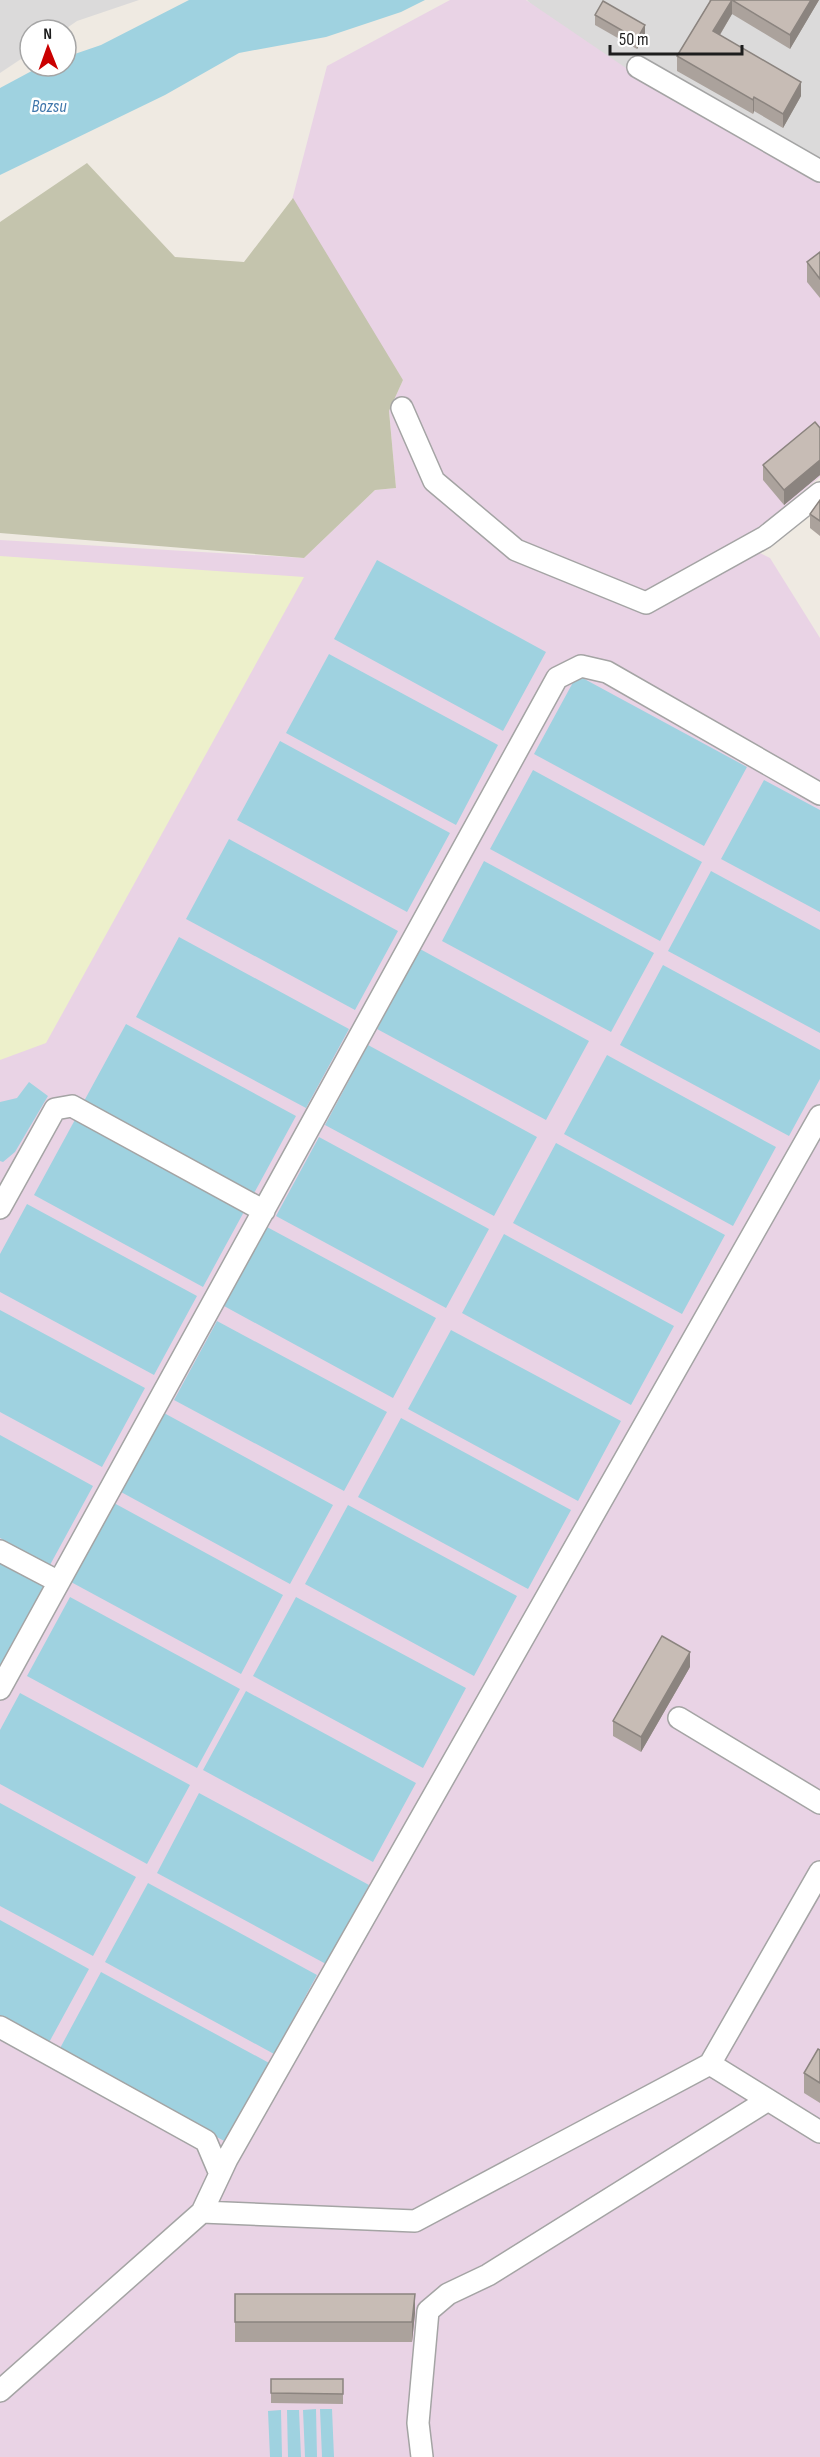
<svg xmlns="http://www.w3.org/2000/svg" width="820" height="2457" font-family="'Sofia Sans Condensed',sans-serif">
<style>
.residential{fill:#dbdada}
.industrial{fill:#e9d3e5}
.construction{fill:#c4c4ad}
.farmland{fill:#edf0cb}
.water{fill:#9fd2e0}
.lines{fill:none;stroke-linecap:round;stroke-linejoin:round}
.minor-casing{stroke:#a4a4a4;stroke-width:24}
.minor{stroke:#fff;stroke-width:21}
.wall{fill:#aba29c}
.shaded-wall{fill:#8b847f}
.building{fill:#c7bcb5;stroke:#8b847f;stroke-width:1.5}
.labels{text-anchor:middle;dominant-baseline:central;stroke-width:5;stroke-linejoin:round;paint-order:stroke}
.water-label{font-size:18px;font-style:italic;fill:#4077ab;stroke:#fff}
</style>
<rect width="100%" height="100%" fill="#efeae2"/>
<path class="residential" d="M0,0H139L77,21L64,30H30V53L0,73Z
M527,0H820V313Z"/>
<path class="industrial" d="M450,0H526L670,98L820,182V477L755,531L768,548L758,552L770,558L820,638V2457H0V540L304,558L375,490L396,488L389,411L403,380L291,204L327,66Z"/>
<path class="construction" d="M87,163L175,257L244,262L293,198L403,380L389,411L396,488L375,490L304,558L0,533V222Z"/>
<path class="farmland" d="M0,556L304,577L46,1043L0,1060Z"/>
<path class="water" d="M189,0H425L401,12L326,37L239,53L165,95L0,175V88L41,66H66V57L101,45Z
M377,560L546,652L503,731L334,639Z
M329,654L498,745L456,825L286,733Z
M577,675L747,767L704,846L534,754Z
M280,741L450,833L407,912L237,820Z
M533,770L702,862L660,941L490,849Z
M764,780L820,810V912L721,859Z
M229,839L398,931L355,1010L186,919Z
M484,861L654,953L611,1032L442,941Z
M711,871L820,930V1033L668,951Z
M179,937L349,1029L306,1108L136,1017Z
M420,949L589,1041L546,1120L377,1029Z
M663,965L820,1050V1079L789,1136L620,1045Z
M126,1024L296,1116L253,1195L83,1103Z
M368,1045L537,1137L494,1216L325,1125Z
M607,1055L776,1147L733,1226L564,1134Z
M29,1082L48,1096L15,1152L3,1162L0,1161V1102L17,1098Z
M77,1116L246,1208L203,1287L34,1195Z
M319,1137L489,1229L446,1308L276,1216Z
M556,1143L725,1235L682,1314L513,1223Z
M27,1204L197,1296L154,1375L0,1292V1254Z
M267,1227L436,1318L393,1398L224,1306Z
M504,1234L674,1326L631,1405L462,1313Z
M0,1310L145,1388L102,1467L0,1412Z
M217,1321L387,1412L344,1491L174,1400Z
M451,1330L621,1421L578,1501L408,1409Z
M164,1413L333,1505L290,1584L121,1492Z
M401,1418L571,1510L528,1589L358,1497Z
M0,1435L93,1486L50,1565L0,1538Z
M114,1503L283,1595L241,1674L71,1582Z
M348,1505L517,1596L474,1676L305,1584Z
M0,1562L44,1586L1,1665L0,1664Z
M70,1597L240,1689L197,1768L27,1676Z
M296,1597L466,1688L423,1768L253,1676Z
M246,1691L416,1783L373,1862L203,1770Z
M20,1693L190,1785L147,1864L0,1784V1730Z
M199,1793L369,1885L326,1964L157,1873Z
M0,1803L136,1877L93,1956L0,1906Z
M148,1883L317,1975L274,2054L105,1962Z
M0,1920L89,1969L46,2048L0,2023Z
M101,1972L271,2064L228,2143L58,2052Z
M316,2409L317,2457H305L303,2410Z
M320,2409H332L334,2457H322Z
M281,2410L282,2457H270L268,2411Z
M287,2410H299L301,2457H288Z"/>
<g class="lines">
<defs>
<path id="minor" d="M638,67L820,171
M402,408L434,481L516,550L646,603L765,537L820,493
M0,1208L55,1109L72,1106L264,1211
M0,1551L59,1582
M0,1689L557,678L581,666L607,672L820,794
M679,1718L820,1803
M0,2027L206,2141L220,2174
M710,2064L820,1872
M202,2212L227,2159L820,1116
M0,2391L202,2212L415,2221L710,2064L820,2132
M422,2457L418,2423L428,2311L448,2294L488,2275L768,2100"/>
</defs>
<use href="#minor" class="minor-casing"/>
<use href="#minor" class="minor"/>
</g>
<path class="wall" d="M709,0H819L790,49L732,14L720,35L801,96L783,128L754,111L753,114L677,71V56L710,1Z
M595,15L645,36L637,49L595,25Z
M820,252V298L807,282V262Z
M820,428V475L784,505L763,480V465Z
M820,500V536L810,528V514Z
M690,1667L641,1752L613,1736V1721Z
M820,2050V2103L804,2093V2073Z
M235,2294L415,2313L412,2342H235Z
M271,2379H343V2404L271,2403Z"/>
<path class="shaded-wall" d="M732,0V14L713,46V31Z
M811,0H819L790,49V35Z
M645,25V36L637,49V39Z
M801,82V96L783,128V114Z
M754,97V111L753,114V100Z
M820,460V475L784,505V490Z
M690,1652V1667L641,1752V1737Z
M415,2294V2313L412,2342V2322Z"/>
<path class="building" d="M711,0H732L713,31L801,82L783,114L754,97L753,100L677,56Z
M732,0H811L790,35Z
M603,1L645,25L637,39L595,15Z
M820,252V279L807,262Z
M815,422L820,428V460L784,490L763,465Z
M820,500V521L810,514Z
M662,1636L690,1652L641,1737L613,1721Z
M818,2049L820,2050V2083L804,2073Z
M235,2294H415L412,2322H235Z
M271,2379H343V2394L271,2393Z"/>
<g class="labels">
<g class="water-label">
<text x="49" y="106">Bozsu</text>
</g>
</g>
<g transform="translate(48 48) rotate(359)"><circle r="28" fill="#ffffff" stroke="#a5a5a5" stroke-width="1.5"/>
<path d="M0-4.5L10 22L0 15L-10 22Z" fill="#ca0001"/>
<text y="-9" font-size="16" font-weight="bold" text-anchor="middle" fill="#1d1d1d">N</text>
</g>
<path d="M610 45v9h132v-9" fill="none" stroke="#1d1d1d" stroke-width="3"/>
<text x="619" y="45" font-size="18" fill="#1d1d1d" stroke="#ffffff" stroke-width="4.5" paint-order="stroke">50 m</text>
</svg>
